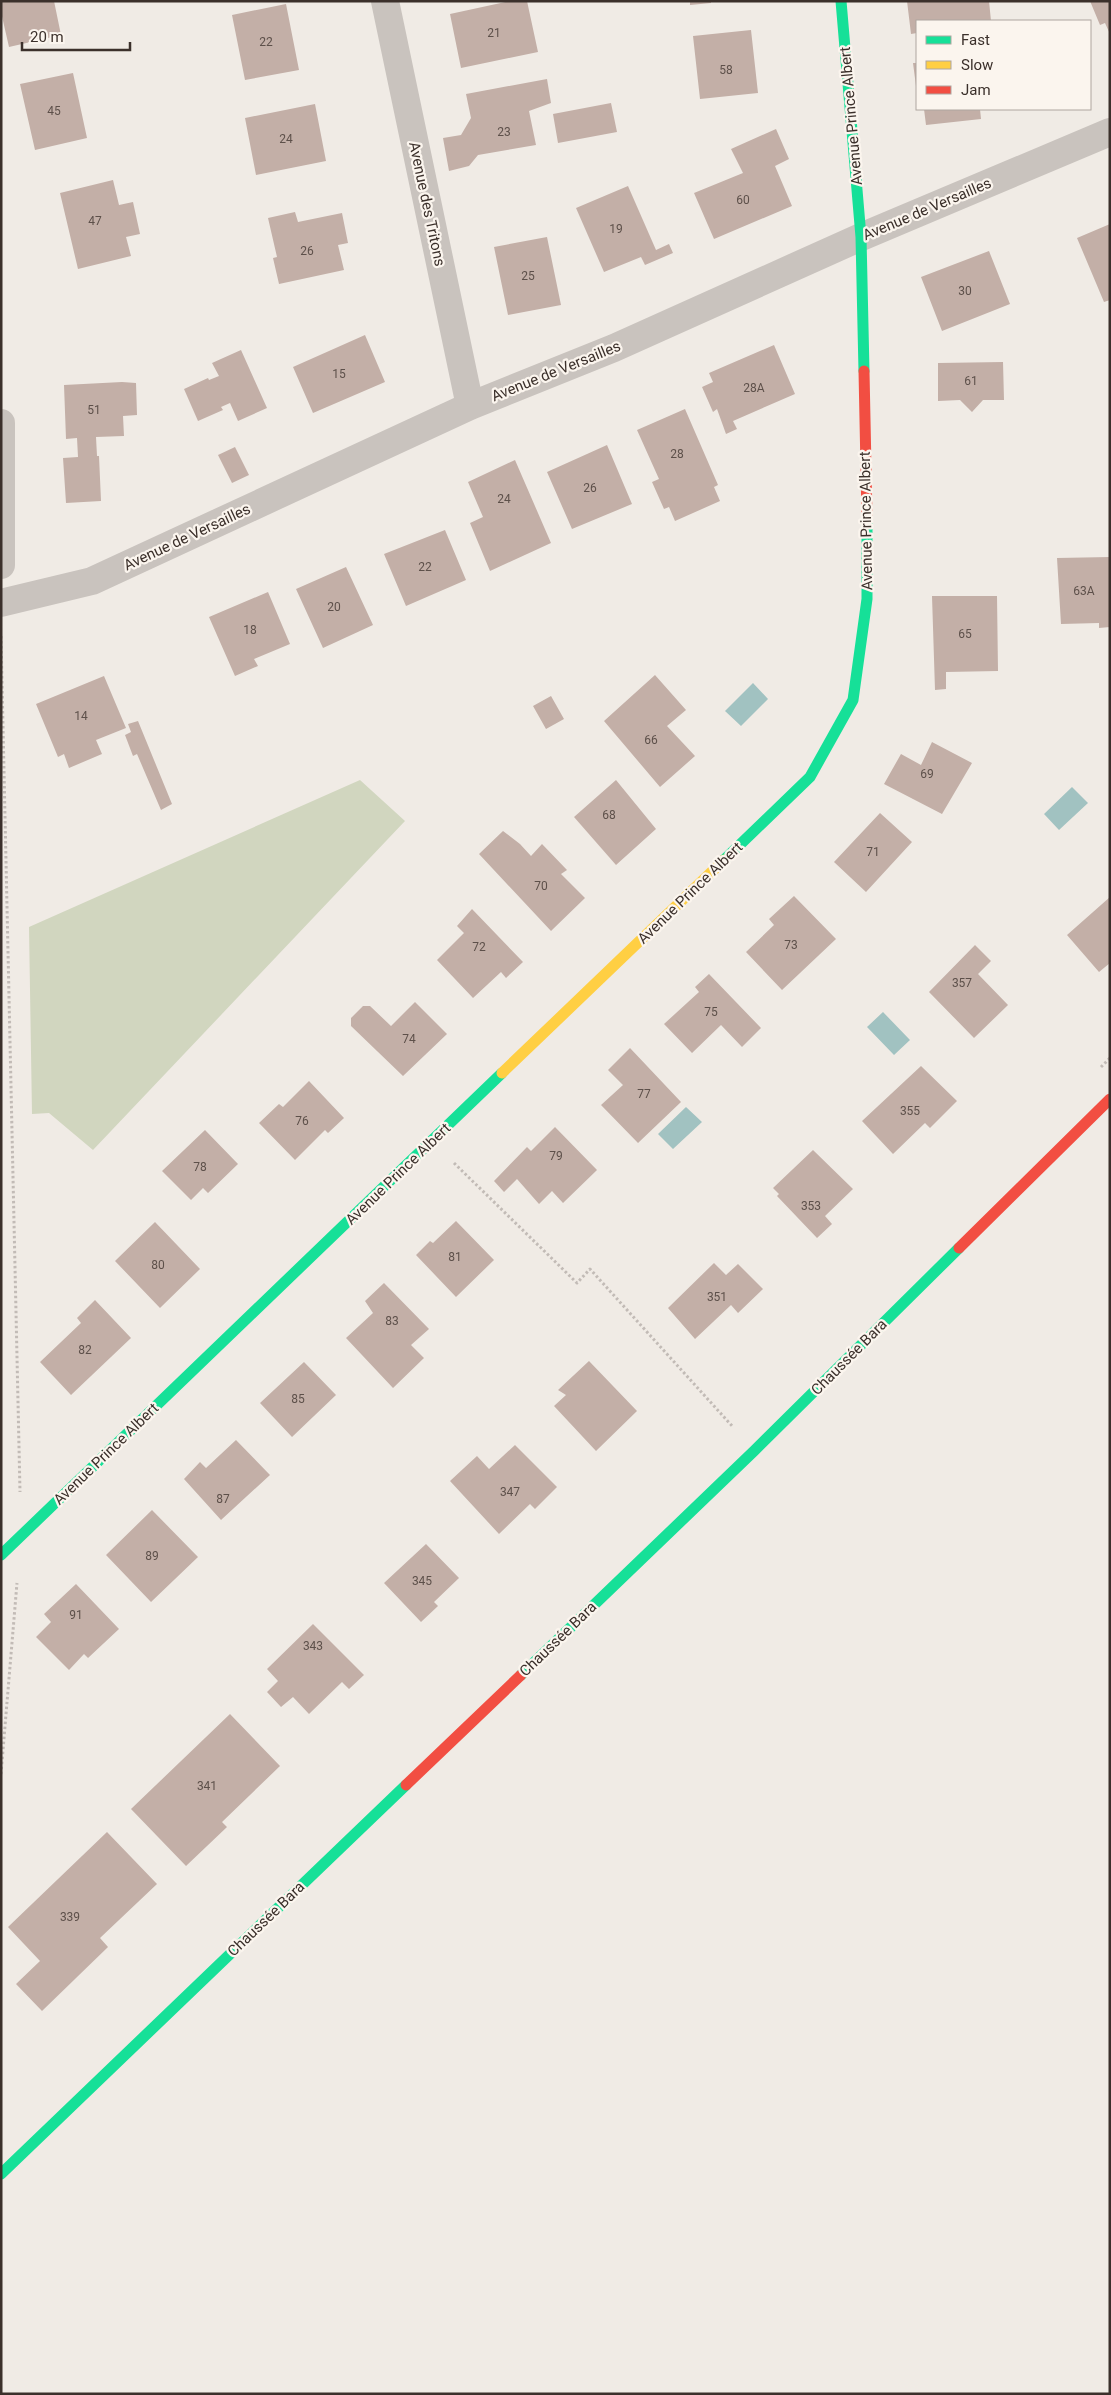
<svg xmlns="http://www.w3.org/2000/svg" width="1111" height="2395" font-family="Roboto,sans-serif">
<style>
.green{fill:#d1d6bf}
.water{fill:#a1c2c1}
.building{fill:#c3afa7}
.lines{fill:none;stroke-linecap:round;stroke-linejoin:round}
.path{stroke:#c2bbb6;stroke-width:3;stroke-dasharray:2.5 2.5;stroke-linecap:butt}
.street{stroke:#c9c3be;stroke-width:28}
.fast{stroke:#16e098;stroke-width:11}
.slow{stroke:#ffcf43;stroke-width:11}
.jam{stroke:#f24e42;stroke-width:11}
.labels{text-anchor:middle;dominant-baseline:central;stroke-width:4.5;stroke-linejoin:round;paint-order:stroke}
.number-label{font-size:12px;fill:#5d504a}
.street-label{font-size:15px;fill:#3b302b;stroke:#fbf5ee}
</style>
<rect width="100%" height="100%" fill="#f0ebe5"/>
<path class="green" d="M360,780L405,821L93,1150L49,1113L32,1114L29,927Z"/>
<path class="water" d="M753,683L768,699L741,726L725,711Z
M1072,787L1088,803L1059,830L1044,814Z
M883,1012L910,1040L894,1055L867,1027Z
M686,1107L702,1122L673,1149L658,1134Z"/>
<path class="building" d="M1,1H54L61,35L9,47L1,12Z
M510,1H527L538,52L461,68L450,14Z
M690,1H711V3L690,5Z
M907,1H989L991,21H917V33L911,34Z
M1090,1H1110V34L1105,23L1100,25Z
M286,4L299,70L245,80L232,15Z
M751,30L758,93L700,99L693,36Z
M913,63H917V86H916Z
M73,73L87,138L35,150L20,84Z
M547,79L551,103L529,111L536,145L478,155L469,166L449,171L443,138L461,135L471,118L466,94Z
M611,103L617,132L558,143L553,114Z
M315,104L326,161L256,175L245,118Z
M924,109H980L981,119L926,125Z
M776,129L789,159L775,166L792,206L714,239L694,193L743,173L731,149Z
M113,180L119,205L133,202L140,234L126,237L131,256L78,269L60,193Z
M628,186L656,250L669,244L673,253L645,265L641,257L604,272L576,208Z
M295,212L298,222L342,213L348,243L338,245L344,270L279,284L273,258L277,257L268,218Z
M1110,224V300L1104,302L1077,238Z
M547,237L561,305L508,315L494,247Z
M989,251L1010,304L942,331L921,277Z
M365,335L385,382L313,413L293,367Z
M774,345L795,394L733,421L737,429L726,434L717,409L713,412L702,387L713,382L709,373Z
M241,350L267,408L238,421L230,403L221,407L223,410L198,421L184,389L208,378L209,380L219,376L212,363Z
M1003,362L1004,400H983L972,412L960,400L938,401V363Z
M122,382L136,383L137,415L123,416L124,436L96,437L97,456H99L101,501L66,503L63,458L78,457L77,438L66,439L64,385Z
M685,409L718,485L714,487L720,501L675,521L669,507L664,509L652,482L659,479L637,430Z
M607,445L632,504L572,529L547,472Z
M235,447L249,475L232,483L218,455Z
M515,460L551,543L490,571L470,523L483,517L468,482Z
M445,530L466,580L406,606L384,554Z
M1110,557V627L1099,628V623L1061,624L1057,558Z
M346,567L373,625L323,648L296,589Z
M268,592L290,644L254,659L258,666L235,676L209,617Z
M932,596H997L998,671L946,672V689L935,690Z
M655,675L686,710L667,726L695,756L660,787L604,721Z
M104,676L126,728L96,740L102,754L69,768L64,754L58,757L36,704Z
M551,696L564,719L546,729L533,706Z
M138,721L172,804L161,810L137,754L133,756L125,735L131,732L128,724Z
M932,742L972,763L942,814L884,784L901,754L921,765Z
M616,780L656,829L616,865L574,817Z
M880,813L912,842L866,892L834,862Z
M503,831L520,844L531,856L542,844L567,870L561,874L585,898L551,931L479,854Z
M794,896L836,939L782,990L746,952L774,925L769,919Z
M1110,897V963L1099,972L1067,935Z
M472,909L523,962L506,978L501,972L473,998L437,960L464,933L457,926Z
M975,945L991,961L978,974L1008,1005L974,1038L929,992Z
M709,974L761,1028L742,1047L721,1025L692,1053L664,1024L699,992L695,987Z
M415,1002L447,1034L403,1076L351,1026V1018L363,1006H370L391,1026Z
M630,1048L681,1102L638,1143L601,1105L623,1085L608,1070Z
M921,1066L957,1101L930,1128L925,1123L893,1154L862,1121Z
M309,1081L344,1118L328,1133L325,1130L295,1160L259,1123L279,1104L283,1107Z
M555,1127L597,1170L563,1203L552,1191L539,1204L517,1179L504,1192L494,1181L527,1147L531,1151Z
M205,1130L238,1164L208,1193L203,1188L191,1200L162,1171Z
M813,1150L853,1189L825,1216L832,1224L817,1238L777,1196L779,1194L773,1188Z
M456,1221L494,1260L456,1297L416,1255L430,1241L433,1243Z
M155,1222L200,1269L160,1308L115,1261Z
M714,1263L726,1275L738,1264L763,1289L738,1313L731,1305L695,1339L668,1308Z
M384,1283L429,1329L411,1345L424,1358L393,1388L346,1338L373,1313L365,1301Z
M95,1300L131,1338L71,1395L40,1362L81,1323L77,1318Z
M589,1361L637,1411L596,1451L554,1406L566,1395L558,1390Z
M304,1362L336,1395L292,1437L260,1403Z
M236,1440L270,1475L221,1520L184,1479L200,1462L206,1468Z
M515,1445L557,1487L535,1509L530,1504L499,1534L450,1481L477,1456L489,1469Z
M152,1510L198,1557L151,1602L106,1555Z
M426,1544L459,1578L434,1602L438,1606L421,1622L384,1583Z
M76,1584L119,1629L88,1658L84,1654L69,1670L36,1637L51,1622L44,1614Z
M313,1624L364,1675L349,1689L342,1682L309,1714L293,1697L281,1707L267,1692L278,1681L267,1669Z
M230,1714L280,1766L222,1822L227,1827L186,1866L131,1809Z
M107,1832L157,1884L100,1938L108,1947L42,2011L16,1984L40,1961L8,1927Z"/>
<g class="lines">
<path class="path" d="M1,636L20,1492
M1101,1067L1110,1058
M454,1163L577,1283L590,1269L733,1427
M1,1774L17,1583"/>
<path class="street" d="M385,1L470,406
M1,423V565
M1,603L92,581L470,406L614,348L861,237L1110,132"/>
<path class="fast" d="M841,1L861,237L864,371
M724,860L810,777L853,700L867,599V517
M1,1555L502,1073
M521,1675L754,1451L959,1248
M1,2174L406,1785"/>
<path class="slow" d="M502,1073L724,860"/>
<path class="jam" d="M864,371L867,517
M959,1248L1110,1099
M406,1785L521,1675"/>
</g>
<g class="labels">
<g class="number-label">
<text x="494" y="33">21</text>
<text x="266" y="42">22</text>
<text x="726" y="70">58</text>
<text x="54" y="111">45</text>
<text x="504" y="132">23</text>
<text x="286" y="139">24</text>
<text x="743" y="200">60</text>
<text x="95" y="221">47</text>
<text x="616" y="229">19</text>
<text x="307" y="251">26</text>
<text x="528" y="276">25</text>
<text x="965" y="291">30</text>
<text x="339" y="374">15</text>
<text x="971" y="381">61</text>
<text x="754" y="388">28A</text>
<text x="94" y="410">51</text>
<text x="677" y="454">28</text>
<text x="590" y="488">26</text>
<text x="504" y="499">24</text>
<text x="425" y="567">22</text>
<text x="1084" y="591">63A</text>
<text x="334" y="607">20</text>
<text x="250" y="630">18</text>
<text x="965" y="634">65</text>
<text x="81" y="716">14</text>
<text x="651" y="740">66</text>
<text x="927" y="774">69</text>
<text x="609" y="815">68</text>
<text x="873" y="852">71</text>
<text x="541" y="886">70</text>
<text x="791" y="945">73</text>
<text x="479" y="947">72</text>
<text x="962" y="983">357</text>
<text x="711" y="1012">75</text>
<text x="409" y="1039">74</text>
<text x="644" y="1094">77</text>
<text x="910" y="1111">355</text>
<text x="302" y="1121">76</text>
<text x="556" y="1156">79</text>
<text x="200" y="1167">78</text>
<text x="811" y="1206">353</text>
<text x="455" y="1257">81</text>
<text x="158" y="1265">80</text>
<text x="717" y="1297">351</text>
<text x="392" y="1321">83</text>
<text x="85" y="1350">82</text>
<text x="298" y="1399">85</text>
<text x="510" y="1492">347</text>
<text x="223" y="1499">87</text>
<text x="152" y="1556">89</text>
<text x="422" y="1581">345</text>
<text x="76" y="1615">91</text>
<text x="313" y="1646">343</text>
<text x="207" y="1786">341</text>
<text x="70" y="1917">339</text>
</g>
<g class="street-label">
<text transform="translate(851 116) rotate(-95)">Avenue Prince Albert</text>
<text transform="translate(427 204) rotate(78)">Avenue des Tritons</text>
<text transform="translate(927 209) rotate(-23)">Avenue de Versailles</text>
<text transform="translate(556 371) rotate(-22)">Avenue de Versailles</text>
<text transform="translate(866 521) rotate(-91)">Avenue Prince Albert</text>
<text transform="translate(187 537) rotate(-25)">Avenue de Versailles</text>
<text transform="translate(690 893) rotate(-44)">Avenue Prince Albert</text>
<text transform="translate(398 1174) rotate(-44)">Avenue Prince Albert</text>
<text transform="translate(849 1357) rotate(-45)">Chaussée Bara</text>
<text transform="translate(106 1454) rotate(-44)">Avenue Prince Albert</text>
<text transform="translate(558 1639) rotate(-44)">Chaussée Bara</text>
<text transform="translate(266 1919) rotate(-44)">Chaussée Bara</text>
</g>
</g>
<rect width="1111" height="2395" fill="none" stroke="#3b302b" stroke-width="5"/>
<rect x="916" y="20" width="175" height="90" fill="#fbf5ee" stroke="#aea6a0"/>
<rect x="926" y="36" width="25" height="8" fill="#16e098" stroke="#aea6a0"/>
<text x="961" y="45" font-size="15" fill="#3b302b">Fast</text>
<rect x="926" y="61" width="25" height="8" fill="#ffcf43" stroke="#aea6a0"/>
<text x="961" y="70" font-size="15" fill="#3b302b">Slow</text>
<rect x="926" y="86" width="25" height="8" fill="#f24e42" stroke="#aea6a0"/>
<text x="961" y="95" font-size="15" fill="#3b302b">Jam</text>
<path d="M22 42v8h108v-8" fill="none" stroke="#3b302b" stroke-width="2.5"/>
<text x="30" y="42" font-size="15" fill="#3b302b" stroke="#fbf5ee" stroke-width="4" paint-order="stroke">20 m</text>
</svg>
